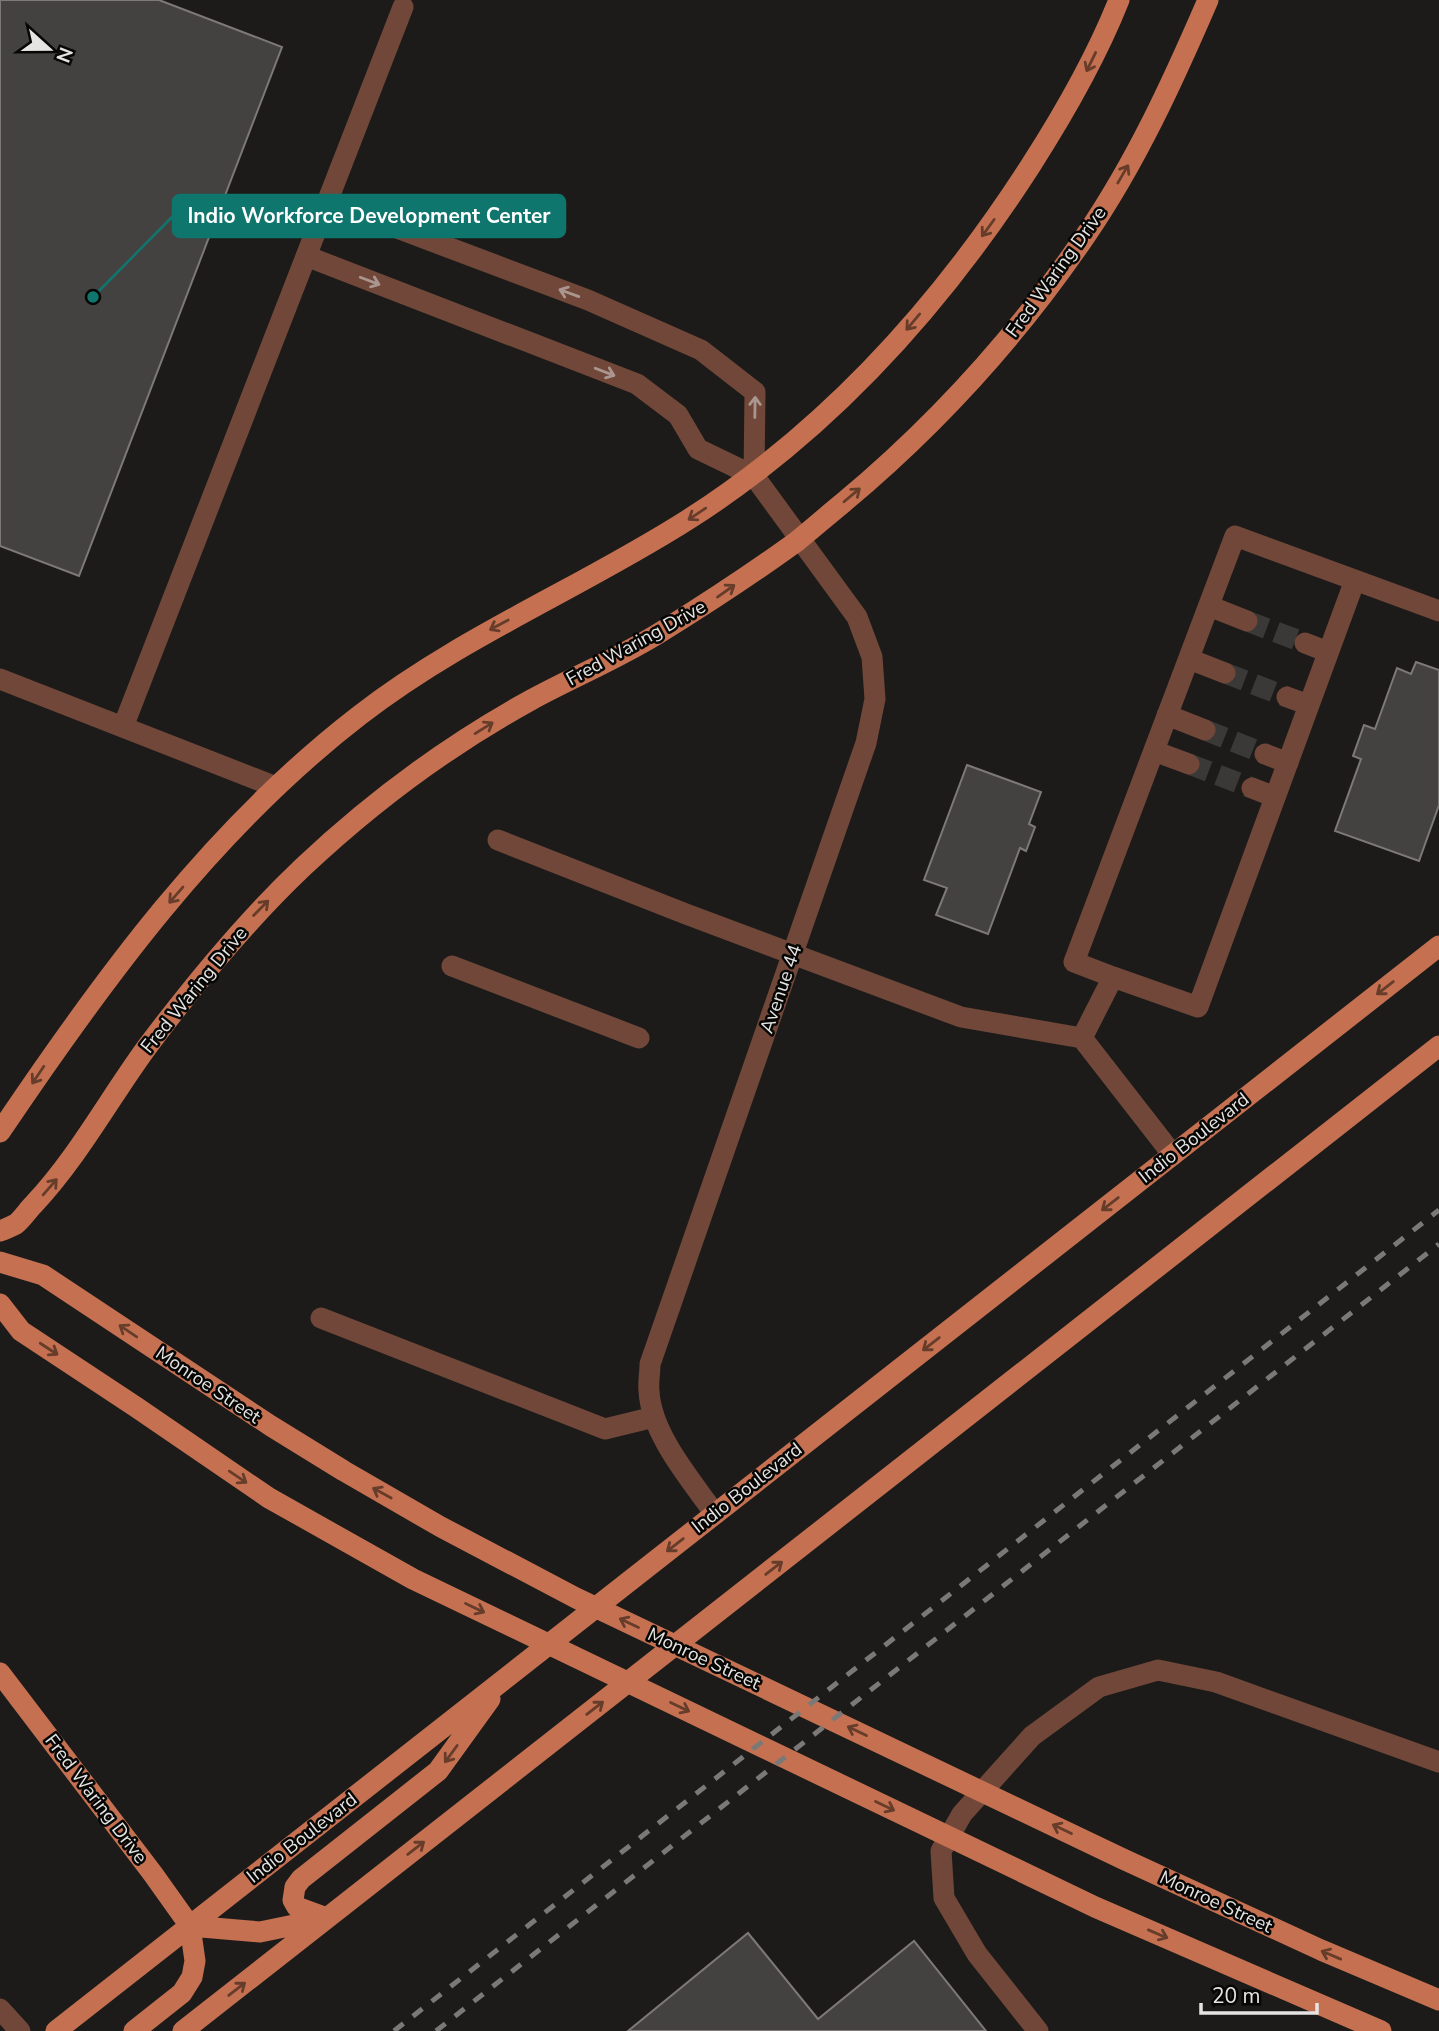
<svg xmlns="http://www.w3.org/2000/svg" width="1439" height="2031" font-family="'Nunito Sans',sans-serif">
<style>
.building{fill:#444240;stroke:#7c7977;stroke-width:2}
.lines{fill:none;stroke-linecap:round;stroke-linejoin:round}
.minor-tunnel{stroke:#3a3937;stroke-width:21;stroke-dasharray:21 10;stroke-linecap:butt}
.minor{stroke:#704738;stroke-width:21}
.major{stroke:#c57151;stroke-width:21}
.rail{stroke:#7a7978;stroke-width:5;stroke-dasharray:12 12;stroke-linecap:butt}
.oneway{stroke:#663c2b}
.oneway2{stroke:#aa968e}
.labels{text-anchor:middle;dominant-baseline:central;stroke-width:5;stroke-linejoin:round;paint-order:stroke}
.street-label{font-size:19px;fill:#e5e4e3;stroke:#060605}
.leader{fill:none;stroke:#0f766e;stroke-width:2.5}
.callout-dot{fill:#0f766e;stroke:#060605;stroke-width:2.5}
.callout{fill:#0f766e;stroke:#0f766e;stroke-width:2.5}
.callout-label{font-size:21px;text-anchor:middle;font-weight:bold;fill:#fff}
</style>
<rect width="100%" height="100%" fill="#1c1b19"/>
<path class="building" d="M0,0H159L282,47L79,576L0,546Z
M1416,662L1439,670V805L1419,861L1335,831L1361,759L1353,756L1364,725L1375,729L1397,668L1411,674Z
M967,765L1041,792L1029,824L1035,827L1026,851L1020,848L988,934L936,915L947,888L924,880Z
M748,1933L818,2019L914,1941L986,2031H628Z"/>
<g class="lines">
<path class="minor-tunnel" d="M1247,621L1305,643
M1225,673L1287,697
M1205,730L1265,754
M1189,764L1252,788"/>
<path class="minor" d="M328,202L588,300L701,350L755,392L754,476
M306,256L637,384L678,415L698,449L754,476L857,617L872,657L875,699L866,743L650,1364C650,1373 648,1382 649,1391C651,1434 691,1480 715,1514
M1209,606L1247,621
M1305,643L1328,652
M1189,659L1225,673
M0,679L276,787
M1287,697L1309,705
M1167,715L1205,730
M123,727L403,7
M1154,751L1189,764
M1265,754L1288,763
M1252,788L1275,797
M498,840L686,914L961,1017L1082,1038L1173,1155
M452,966L639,1038
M1113,977L1198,1007L1355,580
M1082,1038L1113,977L1074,962L1235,536L1439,611
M321,1318L605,1429L654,1417
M0,2009L20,2031
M1038,2031L977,1954L944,1898L941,1851L962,1814L1032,1736L1099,1687L1158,1670L1216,1682L1439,1762"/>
<path class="major" d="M0,1132C103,979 213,828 360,715C462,636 581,588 689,519C830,429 941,305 1031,165C1065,112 1096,58 1119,0
M0,1231C3,1230 14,1225 16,1224C22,1219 28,1210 34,1204C78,1157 109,1099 147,1047C195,983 245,922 303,867C371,803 449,745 531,700C575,676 622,657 664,630C709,602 753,573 796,542C812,529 828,515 844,502C936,425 1018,335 1086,235C1136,162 1173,81 1208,0
M0,1262L43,1275L271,1426L344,1471L441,1527L576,1598L1123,1859L1321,1950L1439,2000
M0,1304L21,1331L136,1407L269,1498L413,1579L1095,1907L1381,2031
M0,1673L153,1874L190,1926L195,1961L192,1977L182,1993L134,2031
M327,1918L297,1907L293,1900L295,1887L301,1879L438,1771L490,1699
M190,1926L260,1932L323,1919
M56,2031L1439,946
M183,2031L1439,1046"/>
<path class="rail" d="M394,2031L1439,1210
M436,2031L1439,1244"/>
</g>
<defs><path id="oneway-shaft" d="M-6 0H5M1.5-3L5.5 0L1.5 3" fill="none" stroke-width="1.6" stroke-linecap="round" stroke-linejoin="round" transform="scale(1.75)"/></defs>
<g class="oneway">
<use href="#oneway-shaft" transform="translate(1091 62) rotate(116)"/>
<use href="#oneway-shaft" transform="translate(1123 174) rotate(-60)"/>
<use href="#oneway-shaft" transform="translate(988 228) rotate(126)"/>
<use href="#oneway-shaft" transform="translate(913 322) rotate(130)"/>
<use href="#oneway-shaft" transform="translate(852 495) rotate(-40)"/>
<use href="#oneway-shaft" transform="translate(697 514) rotate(146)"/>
<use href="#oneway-shaft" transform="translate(726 591) rotate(-35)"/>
<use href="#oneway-shaft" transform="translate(499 625) rotate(152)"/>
<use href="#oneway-shaft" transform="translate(484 728) rotate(-32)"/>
<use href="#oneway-shaft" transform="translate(176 895) rotate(131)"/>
<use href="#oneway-shaft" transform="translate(261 908) rotate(-45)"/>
<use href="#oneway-shaft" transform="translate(1385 988) rotate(142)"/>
<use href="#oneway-shaft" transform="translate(38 1075) rotate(124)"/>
<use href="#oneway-shaft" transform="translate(50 1187) rotate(-49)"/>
<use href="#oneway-shaft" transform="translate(1110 1204) rotate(142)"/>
<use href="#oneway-shaft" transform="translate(128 1331) rotate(-146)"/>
<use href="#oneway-shaft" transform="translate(931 1344) rotate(142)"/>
<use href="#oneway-shaft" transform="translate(49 1349) rotate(33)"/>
<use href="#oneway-shaft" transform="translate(238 1477) rotate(34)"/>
<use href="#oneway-shaft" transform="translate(382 1493) rotate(-151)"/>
<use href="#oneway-shaft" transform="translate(675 1545) rotate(142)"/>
<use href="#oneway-shaft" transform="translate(774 1568) rotate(-38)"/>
<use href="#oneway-shaft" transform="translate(475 1608) rotate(26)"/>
<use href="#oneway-shaft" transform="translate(629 1623) rotate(-155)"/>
<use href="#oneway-shaft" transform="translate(680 1707) rotate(26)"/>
<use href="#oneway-shaft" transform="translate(595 1708) rotate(-38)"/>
<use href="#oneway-shaft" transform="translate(857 1731) rotate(-154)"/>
<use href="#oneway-shaft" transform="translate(451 1754) rotate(126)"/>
<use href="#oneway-shaft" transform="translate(885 1806) rotate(26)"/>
<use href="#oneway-shaft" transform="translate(1062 1829) rotate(-154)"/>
<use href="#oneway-shaft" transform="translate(416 1848) rotate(-38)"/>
<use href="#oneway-shaft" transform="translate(1158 1934) rotate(23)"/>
<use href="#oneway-shaft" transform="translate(1331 1955) rotate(-157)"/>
<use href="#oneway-shaft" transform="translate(237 1989) rotate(-38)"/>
</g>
<g class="oneway2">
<use href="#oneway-shaft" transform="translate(370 281) rotate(21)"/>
<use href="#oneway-shaft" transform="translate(569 293) rotate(-160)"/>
<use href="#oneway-shaft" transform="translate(605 372) rotate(21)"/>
<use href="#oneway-shaft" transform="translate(755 407) rotate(-89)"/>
</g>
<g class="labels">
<g class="street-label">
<text transform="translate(1056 272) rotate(-54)">Fred Waring Drive</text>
<text transform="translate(636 643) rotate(-29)">Fred Waring Drive</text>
<text transform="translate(781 989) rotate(-71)">Avenue 44</text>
<text transform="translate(194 990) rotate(-51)">Fred Waring Drive</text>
<text transform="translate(1194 1138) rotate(-38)">Indio Boulevard</text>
<text transform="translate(208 1385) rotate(34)">Monroe Street</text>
<text transform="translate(747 1488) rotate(-38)">Indio Boulevard</text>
<text transform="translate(704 1659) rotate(25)">Monroe Street</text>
<text transform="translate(96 1799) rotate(53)">Fred Waring Drive</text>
<text transform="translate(302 1838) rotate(-38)">Indio Boulevard</text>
<text transform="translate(1216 1902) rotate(25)">Monroe Street</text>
</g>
</g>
<path class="leader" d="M93 297L173 216"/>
<circle class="callout-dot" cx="93" cy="297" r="7"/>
<rect class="callout" x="173" y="195" width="392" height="42" rx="7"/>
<g class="callout-label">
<text x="369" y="223">Indio Workforce Development Center</text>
</g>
<g transform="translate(49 49) rotate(111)" stroke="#060605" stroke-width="5" paint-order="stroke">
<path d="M0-5L12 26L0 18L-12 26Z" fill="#e5e4e3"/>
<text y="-10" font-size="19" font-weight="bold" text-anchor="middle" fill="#e5e4e3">N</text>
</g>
<path d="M1201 2003v10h116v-10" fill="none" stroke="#e5e4e3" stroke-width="3.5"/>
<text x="1212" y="2003" font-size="21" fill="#e5e4e3" stroke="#060605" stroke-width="5" paint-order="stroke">20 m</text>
</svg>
